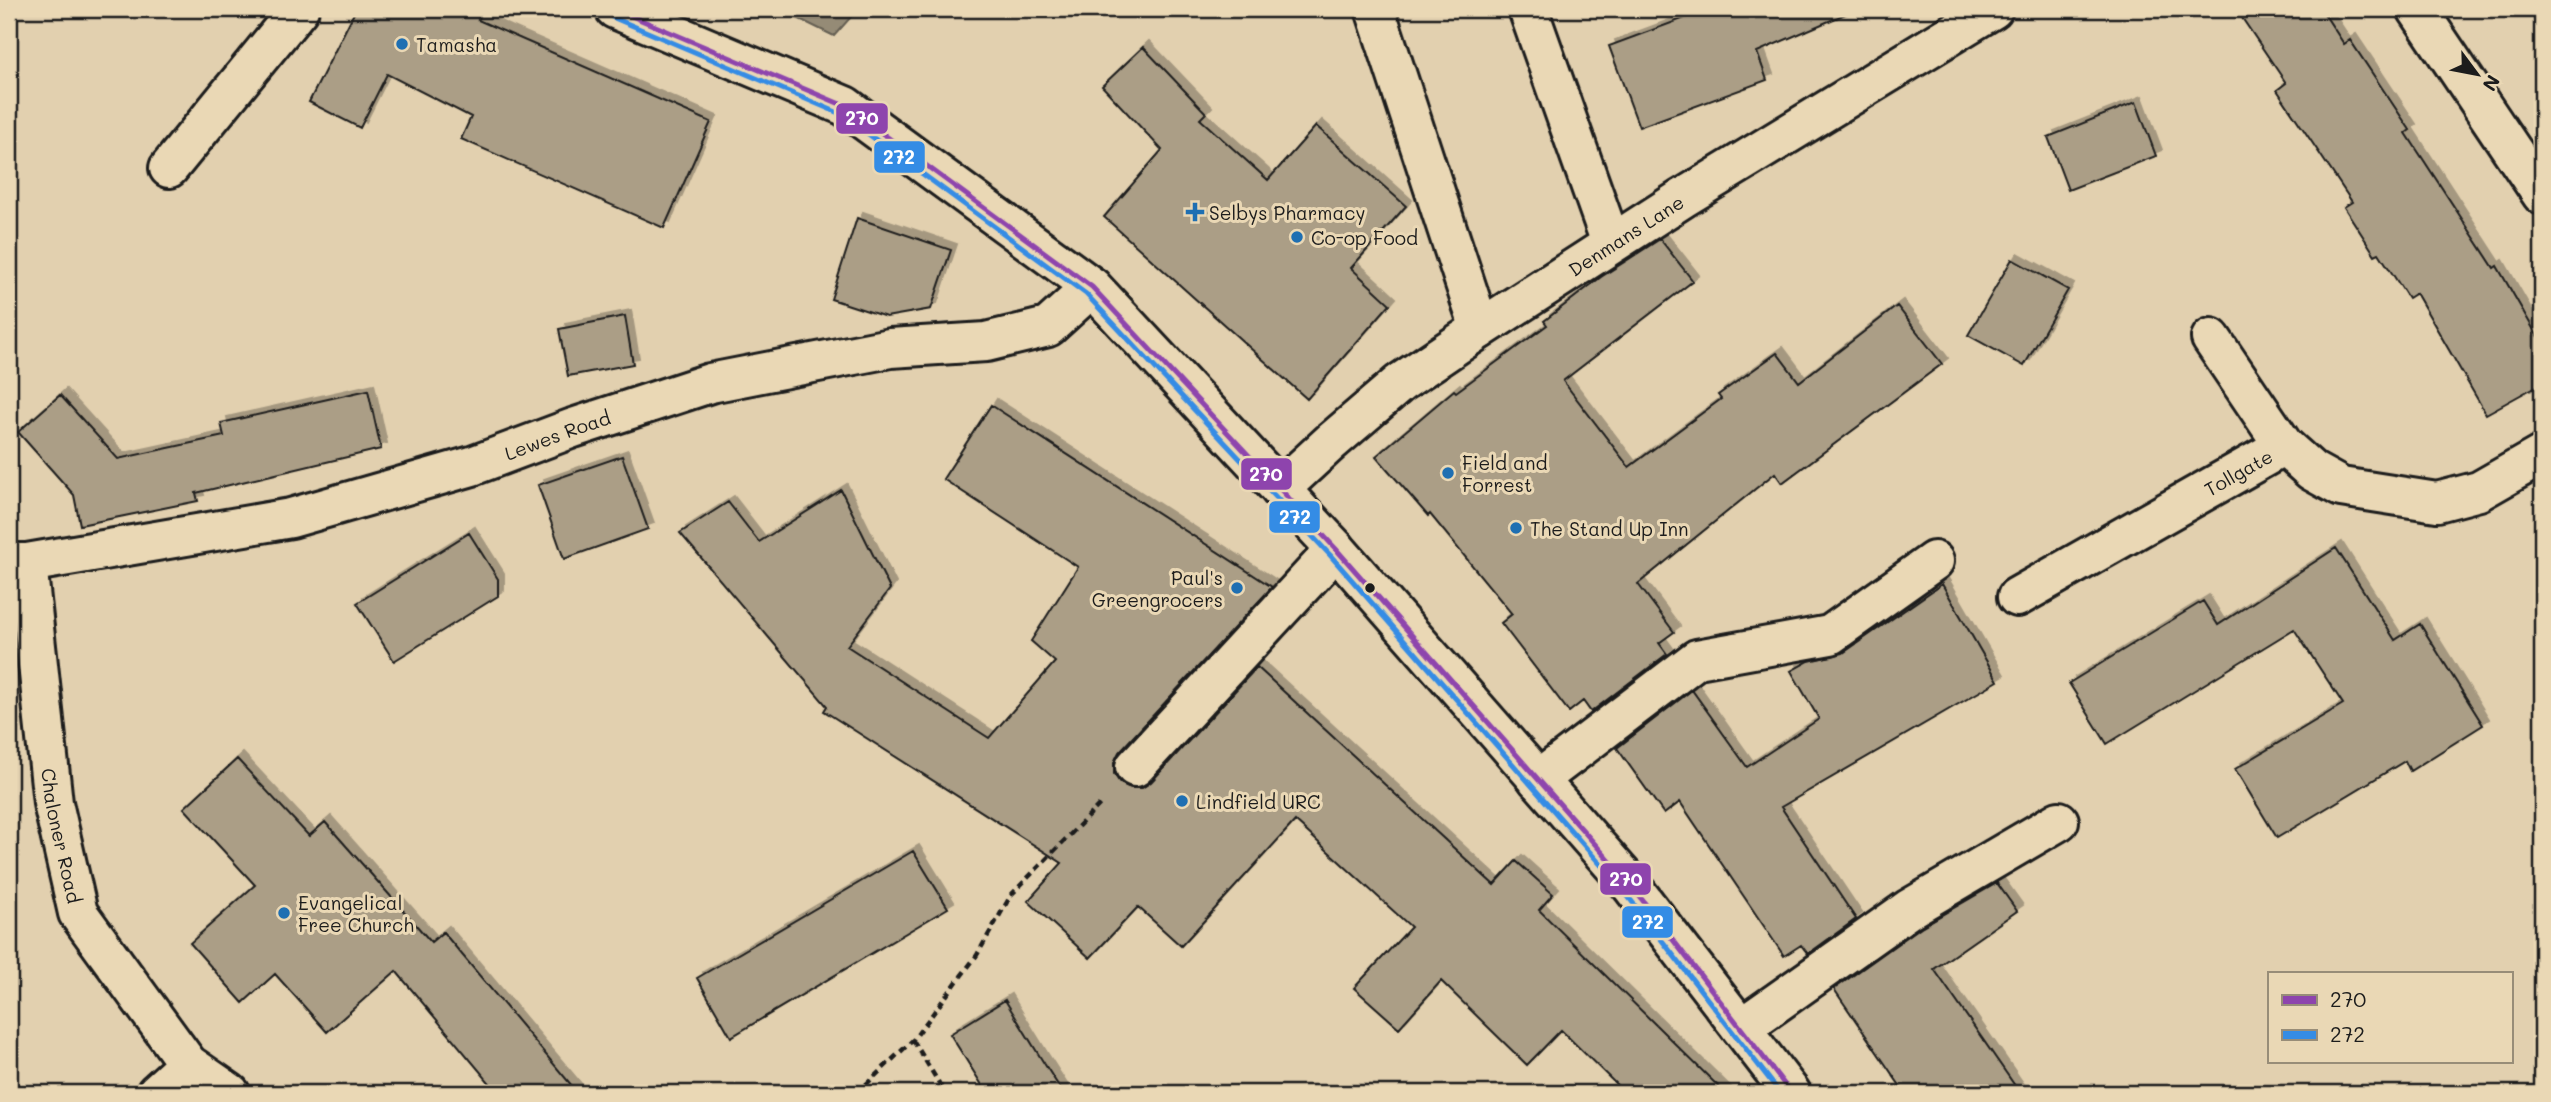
<svg xmlns="http://www.w3.org/2000/svg" width="2551" height="1102" font-family="Mali,sans-serif">
<style>
.water{fill:#958b76;stroke:#655f52;stroke-width:2}
.building{fill:#ab9e86;stroke:#1c1c1c;stroke-width:2;filter:url(#shadow)}
.lines{fill:none;stroke-linecap:round;stroke-linejoin:round}
.minor-casing{stroke:#1c1c1c;stroke-width:44}
.major-casing{stroke:#1c1c1c;stroke-width:44}
.path{stroke:#1c1c1c;stroke-width:4.5;stroke-dasharray:7 5;stroke-linecap:butt}
.minor{stroke:#ead8b5;stroke-width:38}
.major{stroke:#ead8b5;stroke-width:38}
.bus-1-casing{stroke:#ead8b5;stroke-width:10}
.bus-2-casing{stroke:#ead8b5;stroke-width:10}
.bus-1{stroke:#8e44ad;stroke-width:5}
.bus-2{stroke:#348ce5;stroke-width:5}
.poi-dot{fill:#1f6fb2;stroke:#ead8b5;stroke-width:2.5}
.bus-dot{fill:#1c1c1c;stroke:#ead8b5;stroke-width:2.5}
.labels{text-anchor:middle;dominant-baseline:central;stroke-width:6;stroke-linejoin:round;paint-order:stroke}
.poi-label{font-size:19px;fill:#1c1c1c;stroke:#ead8b5;text-anchor:start}
.street-label{font-size:19px;fill:#1c1c1c;stroke:#ead8b5}
.line-badge{stroke:#ead8b5;stroke-width:2.5}
.badge-label{font-size:19px;text-anchor:middle;font-weight:bold;fill:#fff}
</style>
<defs>
<filter id="shadow"><feDropShadow dx="6" dy="-6" stdDeviation="0" flood-color="#0004"/></filter>
</defs>
<rect width="100%" height="100%" fill="#e2d0af"/>
<filter id="ink" filterUnits="userSpaceOnUse"><feTurbulence type="fractalNoise" baseFrequency=".0143" numOctaves="2"/><feDisplacementMap in="SourceGraphic" scale="14" xChannelSelector="R" yChannelSelector="G"/><feConvolveMatrix kernelMatrix="1 2 1 2 8 2 1 2 1" color-interpolation-filters="sRGB"/></filter>
<g filter="url(#ink)">
<path class="water" d="M779,9H858L834,36Z"/>
<path class="building" d="M356,9H484L478,20L711,122L664,228L461,139L471,117L387,74L360,128L309,102Z
M1709,9H1857L1757,52L1767,80L1639,127L1609,46Z
M2236,9H2321L2344,44L2350,40L2410,130L2406,133L2494,268L2497,266L2542,344V383L2486,414L2416,293L2408,298L2379,253L2375,255L2344,207L2352,202L2277,90L2286,83Z
M1143,47L1206,113L1200,119L1268,180L1316,126L1406,206L1351,268L1390,304L1307,399L1104,217L1162,150L1102,86Z
M2136,102L2156,156L2068,190L2048,137Z
M857,218L951,250L931,309L886,317L831,299Z
M1660,239L1693,281L1563,381L1629,467L1721,399L1718,395L1777,353L1799,382L1897,306L1942,364L1782,483L1775,473L1638,584L1674,632L1659,643L1667,654L1591,712L1583,701L1569,712L1501,623L1512,614L1430,514L1428,516L1376,456L1454,390L1456,392L1547,325L1544,321L1601,277Z
M2012,259L2068,290L2024,366L1968,335Z
M625,316L633,364L568,376L559,329Z
M368,390L381,449L196,493L198,501L80,525L74,495L18,432L60,395L118,459L224,436L221,423Z
M991,405L1272,587L1119,752L1114,763V774L1120,783L1131,788H1142L1151,782L1257,667L1494,885L1516,861L1553,894L1539,910L1725,1093H1625L1561,1030L1527,1065L1441,981L1399,1028L1354,988L1411,927L1295,821L1181,946L1138,907L1090,958L1028,901L1062,863L824,711L827,706L680,533L728,502L759,542L841,490L890,589L847,646L989,738L1055,662L1031,641L1078,567L943,479Z
M622,456L648,529L564,559L538,485Z
M469,533L498,579V596L394,661L357,603Z
M2336,548L2395,640L2420,624L2483,725L2410,771L2405,761L2277,838L2235,769L2343,704L2294,629L2107,744L2069,683L2203,601L2218,625Z
M1942,584L1998,681L1781,807L1856,919L1808,954L1801,945L1784,956L1680,802L1664,814L1617,748L1692,690L1747,767L1819,719L1791,671L1809,661L1843,653Z
M237,759L309,836L325,822L431,942L443,932L578,1093H498L396,971L327,1032L275,974L243,1003L190,943L255,885L184,808Z
M913,851L948,908L731,1037L697,978Z
M1997,883L2017,911L1934,969L2020,1093H1905L1834,989L1921,927Z
M1005,1000L1042,1060L1063,1093H987L950,1034Z"/>
<g class="lines">
<defs>
<g id="minor">
<path d="M1375,9L1480,329"/>
<path d="M1528,9L1611,243"/>
<path d="M2417,9L2542,195"/>
<path d="M169,168L299,9"/>
<path d="M2211,338L2284,446L2312,471L2341,487L2437,502L2479,491L2542,455"/>
<path id="s1" d="M1280,489L1331,442L1400,383L1480,329L1683,198L1993,9"/>
<path id="s2" d="M27,563L53,803L78,913L188,1064L230,1093"/>
<path id="s3" d="M2017,597L2284,446"/>
<path d="M1135,767L1336,549"/>
<path d="M1538,780L1697,659L1830,635L1934,561"/>
<path d="M1741,1028L1909,909L2059,821"/>
<path d="M156,1093L188,1064"/>
</g>
<g id="major">
<path d="M615,9L845,106L1092,287L1336,549L1630,884L1791,1093"/>
<path id="s4" d="M9,563H27L291,518L472,466L573,428L710,383L890,348L986,342L1048,327L1092,287"/>
</g>
</defs>
<use href="#minor" class="minor-casing"/>
<use href="#major" class="major-casing"/>
<path class="path" d="M913,1040L945,1093
M857,1093L913,1040L977,955L1011,895L1103,801"/>
<use href="#minor" class="minor"/>
<use href="#major" class="major"/>
<defs>
<path id="bus-1" d="M615,9L845,106L1092,287L1336,549L1630,884L1791,1093"/>
<path id="bus-2" d="M612,17L841,114L1086,294L1330,555L1623,890L1780,1093"/>
</defs>
<use href="#bus-1" class="bus-1-casing"/>
<use href="#bus-2" class="bus-2-casing"/>
<use href="#bus-1" class="bus-1"/>
<use href="#bus-2" class="bus-2"/>
</g>
</g>
<g class="poi-dot">
<circle cx="402" cy="44" r="7"/>
<path d="M1191.5 201.5h7v7h7v7h-7v7h-7v-7h-7v-7h7z"/>
<circle cx="1297" cy="237" r="7"/>
<circle cx="1448" cy="473" r="7"/>
<circle cx="1516" cy="528" r="7"/>
<circle cx="1237" cy="588" r="7"/>
<circle cx="1182" cy="801" r="7"/>
<circle cx="284" cy="913" r="7"/>
</g>
<circle class="bus-dot" cx="1370" cy="588" r="6"/>
<g class="labels">
<g class="poi-label">
<text x="416" y="44">Tamasha</text>
<text x="1209" y="212">Selbys Pharmacy</text>
<text x="1311" y="237">Co-op Food</text>
<text x="1462" y="462">Field and<tspan x="1462" dy="22">Forrest</tspan></text>
<text x="1530" y="528">The Stand Up Inn</text>
<text x="1223" y="577" text-anchor="end">Paul's<tspan x="1223" dy="22">Greengrocers</tspan></text>
<text x="1196" y="801">Lindfield URC</text>
<text x="298" y="902">Evangelical<tspan x="298" dy="22">Free Church</tspan></text>
</g>
<g class="street-label">
<text stroke="none"><textPath href="#s1" startOffset="430">Denmans Lane</textPath></text>
<text stroke="none"><textPath href="#s4" startOffset="565">Lewes Road</textPath></text>
<text stroke="none"><textPath href="#s3" startOffset="254">Tollgate</textPath></text>
<text stroke="none"><textPath href="#s2" startOffset="275">Chaloner Road</textPath></text>
</g>
</g>
<g class="line-badge">
<rect x="835" y="102" width="54" height="33" rx="7" fill="#8e44ad"/>
<rect x="873" y="140" width="53" height="34" rx="7" fill="#348ce5"/>
<rect x="1240" y="457" width="53" height="34" rx="7" fill="#8e44ad"/>
<rect x="1268" y="500" width="53" height="34" rx="7" fill="#348ce5"/>
<rect x="1599" y="862" width="53" height="34" rx="7" fill="#8e44ad"/>
<rect x="1621" y="905" width="53" height="34" rx="7" fill="#348ce5"/>
</g>
<g class="badge-label">
<text x="862" y="125">270</text>
<text x="899" y="164">272</text>
<text x="1266" y="481">270</text>
<text x="1295" y="524">272</text>
<text x="1626" y="886">270</text>
<text x="1648" y="929">272</text>
</g>
<rect width="2551" height="1102" fill="none" stroke="#ead8b5" stroke-width="35"/>
<rect x="18" y="18" width="2516" height="1067" fill="none" stroke="#1c1c1c" stroke-width="2.5" filter="url(#ink)"/>
<rect x="2268" y="972" width="245" height="91" fill="#ead8b5" stroke="#988d78" stroke-width="2"/>
<rect x="2282" y="995" width="35" height="10" fill="#8e44ad" stroke="#988d78" stroke-width="2"/>
<text x="2330" y="1007" font-size="21" fill="#1c1c1c">270</text>
<rect x="2282" y="1030" width="35" height="10" fill="#348ce5" stroke="#988d78" stroke-width="2"/>
<text x="2330" y="1042" font-size="21" fill="#1c1c1c">272</text>
<g transform="translate(2477 74) rotate(122)" stroke="#ead8b5" stroke-width="5" paint-order="stroke">
<path d="M0-5L12 26L0 18L-12 26Z" fill="#1c1c1c"/>
<text y="-10" font-size="19" font-weight="bold" text-anchor="middle" fill="#1c1c1c">N</text>
</g>
</svg>
